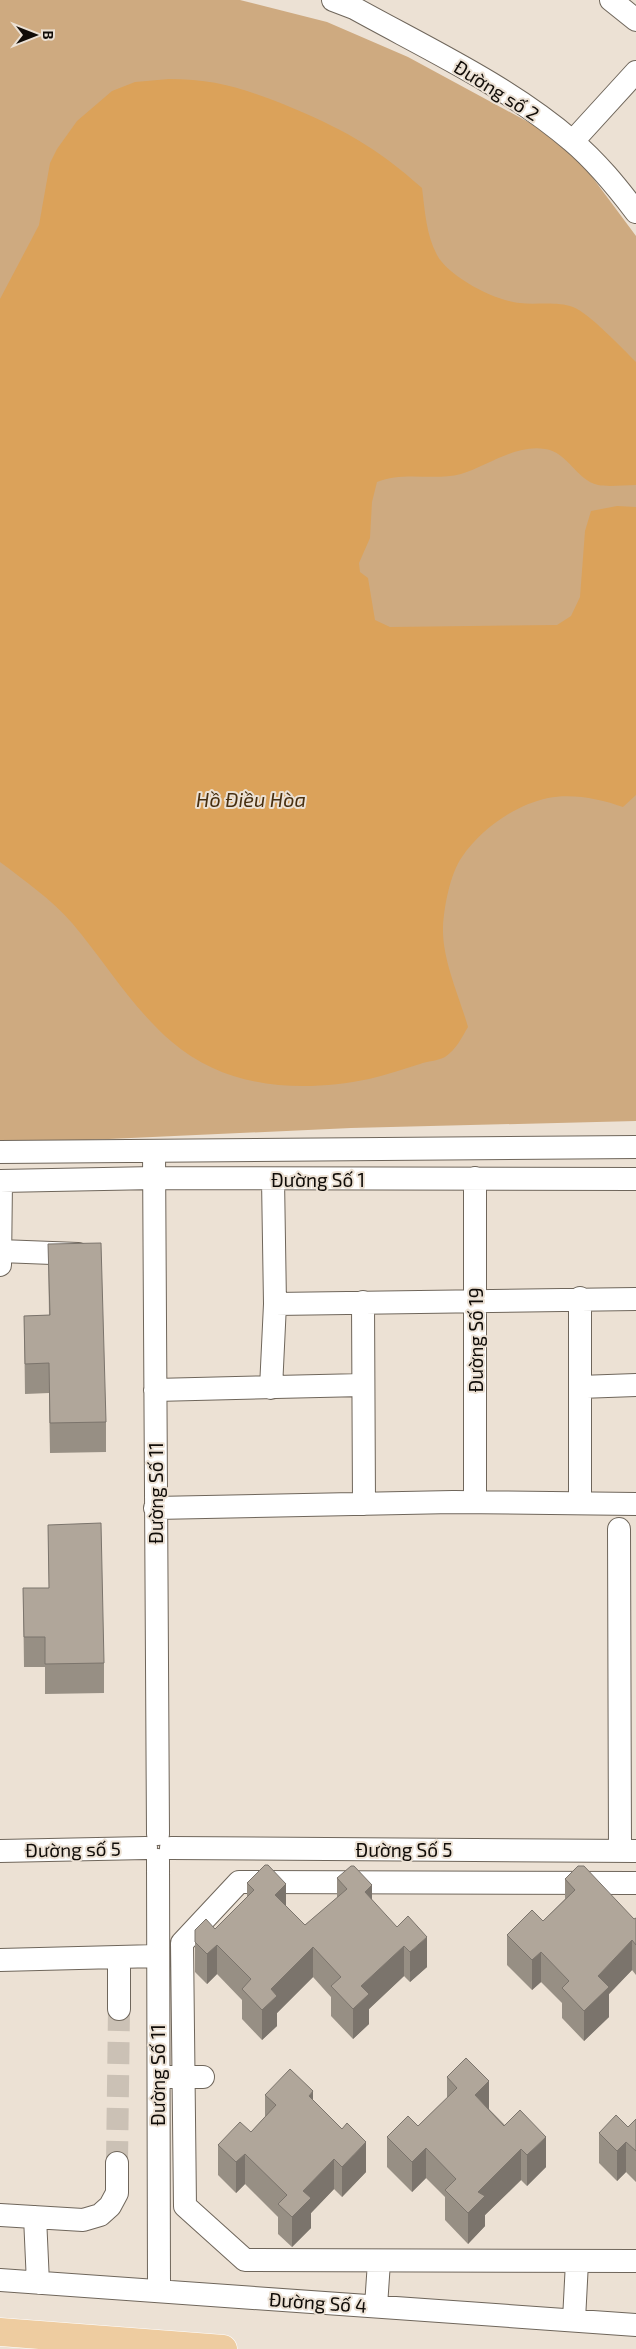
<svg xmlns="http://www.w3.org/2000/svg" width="636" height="2349" font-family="'Exo 2',sans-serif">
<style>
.green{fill:#ceaa80}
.water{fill:#dba25a}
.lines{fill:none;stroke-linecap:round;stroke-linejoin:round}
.minor-tunnel{stroke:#cbc1b5;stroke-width:22;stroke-dasharray:22 11;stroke-linecap:butt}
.minor-casing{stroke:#6f665b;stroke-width:24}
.major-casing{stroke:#fff;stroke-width:29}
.minor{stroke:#fff;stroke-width:22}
.major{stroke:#eecca0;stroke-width:28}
.wall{fill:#978f84}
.shaded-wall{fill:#7b746c}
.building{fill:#b0a69a;stroke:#7b746c}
.labels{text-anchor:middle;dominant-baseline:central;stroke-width:4;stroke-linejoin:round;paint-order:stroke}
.street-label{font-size:19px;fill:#100c08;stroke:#ece1d4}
.water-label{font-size:20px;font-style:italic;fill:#472f10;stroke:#ece1d4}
</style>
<rect width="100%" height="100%" fill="#ece1d4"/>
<path class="green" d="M0,0H240L327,22L408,57L567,143L636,236V1121L351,1128L0,1144Z"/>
<path class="water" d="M169,79C214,79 242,88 283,104C341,128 375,146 422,188C425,211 426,234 437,255C449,277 495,301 520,303C536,305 557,301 573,307C589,313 623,349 636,362V485C624,485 609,487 598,485C576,480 568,452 545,449C516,444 487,466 461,474C434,481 403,471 377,482L372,502L370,538L359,563L360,572L368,578L375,620L390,627L557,625L571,616L580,597L585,531L591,511L617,506L636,507V795L623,807C601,799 572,793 548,798C515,805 481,829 462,857C450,874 444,907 443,927C442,960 459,995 468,1027C462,1037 456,1050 445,1057C438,1061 427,1061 420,1064C403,1069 386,1075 369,1079C302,1093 226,1089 172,1042C133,1009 105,962 72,923C52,900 24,880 0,862V299L39,225L50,163L57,149L77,121L112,91L135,82Z"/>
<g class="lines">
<path class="minor-tunnel" d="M117,2163L119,2009"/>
<defs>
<path id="minor" d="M333,0L354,8C428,49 508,86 572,141C597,162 617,187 636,212
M611,0L636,20
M573,141L636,72
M154,1151L158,1834
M0,1152L636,1147
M475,1178V1502
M0,1181L155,1178L636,1179
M0,1251L78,1254
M0,1265L1,1181
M580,1298V1503
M363,1302L364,1504
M275,1304L636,1299
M580,1387L636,1385
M271,1388L275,1304L273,1179
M155,1390L363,1385
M155,1508L453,1502L636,1504
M619,1529L620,1851
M171,1848L636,1851
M0,1851L146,1848
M158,1860L159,2291
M636,1883L239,1882L182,1943L185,2206L245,2260L636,2261
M119,1958V2009
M0,1960L157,1956
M168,2077H203
M0,2215L83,2220L100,2215L110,2206L117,2193V2163
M35,2217L38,2283
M0,2280L636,2325
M376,2306L379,2262
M574,2320L577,2262"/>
<path id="major" d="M0,2332L223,2349"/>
</defs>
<use href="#minor" class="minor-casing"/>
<use href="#major" class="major-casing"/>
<use href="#minor" class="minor"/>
<use href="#major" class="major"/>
</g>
<path class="wall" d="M48,1244L106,1422V1452L50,1453L49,1393L25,1394L24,1316L49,1315Z
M48,1525L104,1663V1693L45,1694V1667H24L23,1588H49Z
M337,1878L372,1900L427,1967L410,1982L404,1976L369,2009V2024L353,2039L331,2016V1997L313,1977L277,2013V2026L262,2040L242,2019V2000L217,1974L207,1984L195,1972V1930L215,1929L247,1897V1883L286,1906L305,1925L337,1898Z
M565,1879L634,1919L636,1918V1975L632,1970L609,1994V2017L584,2041L562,2018V2003L541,1982L532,1990L507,1965V1935L543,1921L565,1899Z
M447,2077L489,2109L546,2167L527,2186L521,2180L485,2215V2226L468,2244L445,2220V2197L426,2178L412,2192L387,2167V2137L418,2126L447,2098Z
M265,2095L313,2100L366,2172L342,2197L334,2189L311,2213V2228L292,2247L278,2234V2217L245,2184L236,2193L218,2175V2145L251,2132L265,2117Z
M636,2119V2182L626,2172L617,2181L599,2163V2133L628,2127Z"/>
<path class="shaded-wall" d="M286,1884V1914L275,1895Z
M372,1885V1915L365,1892Z
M427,1937V1967L410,1982V1952Z
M632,1940V1970L609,1994V2017L584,2041V2011L598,1976Z
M217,1945V1974L207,1984V1954Z
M404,1946V1976L369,2009V2024L353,2039V2009L361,1986Z
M313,1947V1977L277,2013V2026L262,2040V2010L271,1989Z
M541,1952V1982L532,1990V1960Z
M489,2081V2111L475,2095Z
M313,2091V2122L309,2096Z
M546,2137V2167L527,2186V2155Z
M366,2142V2172L342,2197V2167Z
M626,2142V2172L617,2181V2151Z
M426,2148V2178L412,2192V2162Z
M521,2149V2180L485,2215V2226L468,2244V2213L478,2192Z
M245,2154V2184L236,2193V2162Z
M334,2159V2189L311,2213V2228L292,2247V2217L303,2191Z"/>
<path class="building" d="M101,1243L106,1422L50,1423L49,1363L25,1364L24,1316L50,1315L48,1244Z
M101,1523L104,1663L45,1664V1637H24L23,1588H49L48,1525Z
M265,1865H268L286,1884L275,1895L305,1925L347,1889L337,1878L351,1866H354L372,1885L365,1892L397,1927L408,1916L427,1937L410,1952L404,1946L361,1986L369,1994L353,2009L331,1986L341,1977L313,1947L271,1989L277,1996L262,2010L242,1989L251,1979L217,1945L207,1954L195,1942V1930L206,1919L215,1929L254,1890L247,1883Z
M578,1866H584L634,1919L636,1918V1945L632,1940L598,1976L609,1987L584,2011L562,1988L569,1981L541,1952L532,1960L507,1935L532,1910L543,1921L575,1890L565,1879Z
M466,2058L489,2081L475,2095L504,2126L520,2110L546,2137L527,2155L521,2149L478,2192L485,2196L468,2213L445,2190L456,2179L426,2148L412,2162L387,2137L408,2116L418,2126L457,2088L447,2077Z
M290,2069L313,2091L309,2096L342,2129L347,2123L366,2142L342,2167L334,2159L303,2191L311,2198L292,2217L278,2204L287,2195L245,2154L236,2162L218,2145L240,2122L251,2132L276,2105L265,2095Z
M616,2115L628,2127L636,2119V2151L626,2142L617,2151L599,2133Z"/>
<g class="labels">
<g class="street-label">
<text transform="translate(497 90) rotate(32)">Đường số 2</text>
<text x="318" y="1179">Đường Số 1</text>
<text transform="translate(475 1340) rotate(-90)">Đường Số 19</text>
<text transform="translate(155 1493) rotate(-90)">Đường Số 11</text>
<text transform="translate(73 1849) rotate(-1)">Đường số 5</text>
<text x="404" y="1849">Đường Số 5</text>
<text transform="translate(157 2075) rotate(-90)">Đường Số 11</text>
<text transform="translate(318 2302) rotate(4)">Đường Số 4</text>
</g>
<g class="water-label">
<text x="251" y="799">Hồ Điều Hòa</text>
</g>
</g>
<g transform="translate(35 35) rotate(90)" stroke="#ece1d4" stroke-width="4" paint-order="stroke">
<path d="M0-4L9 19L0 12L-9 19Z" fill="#100c08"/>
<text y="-8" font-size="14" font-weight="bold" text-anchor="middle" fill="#100c08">B</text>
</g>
</svg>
